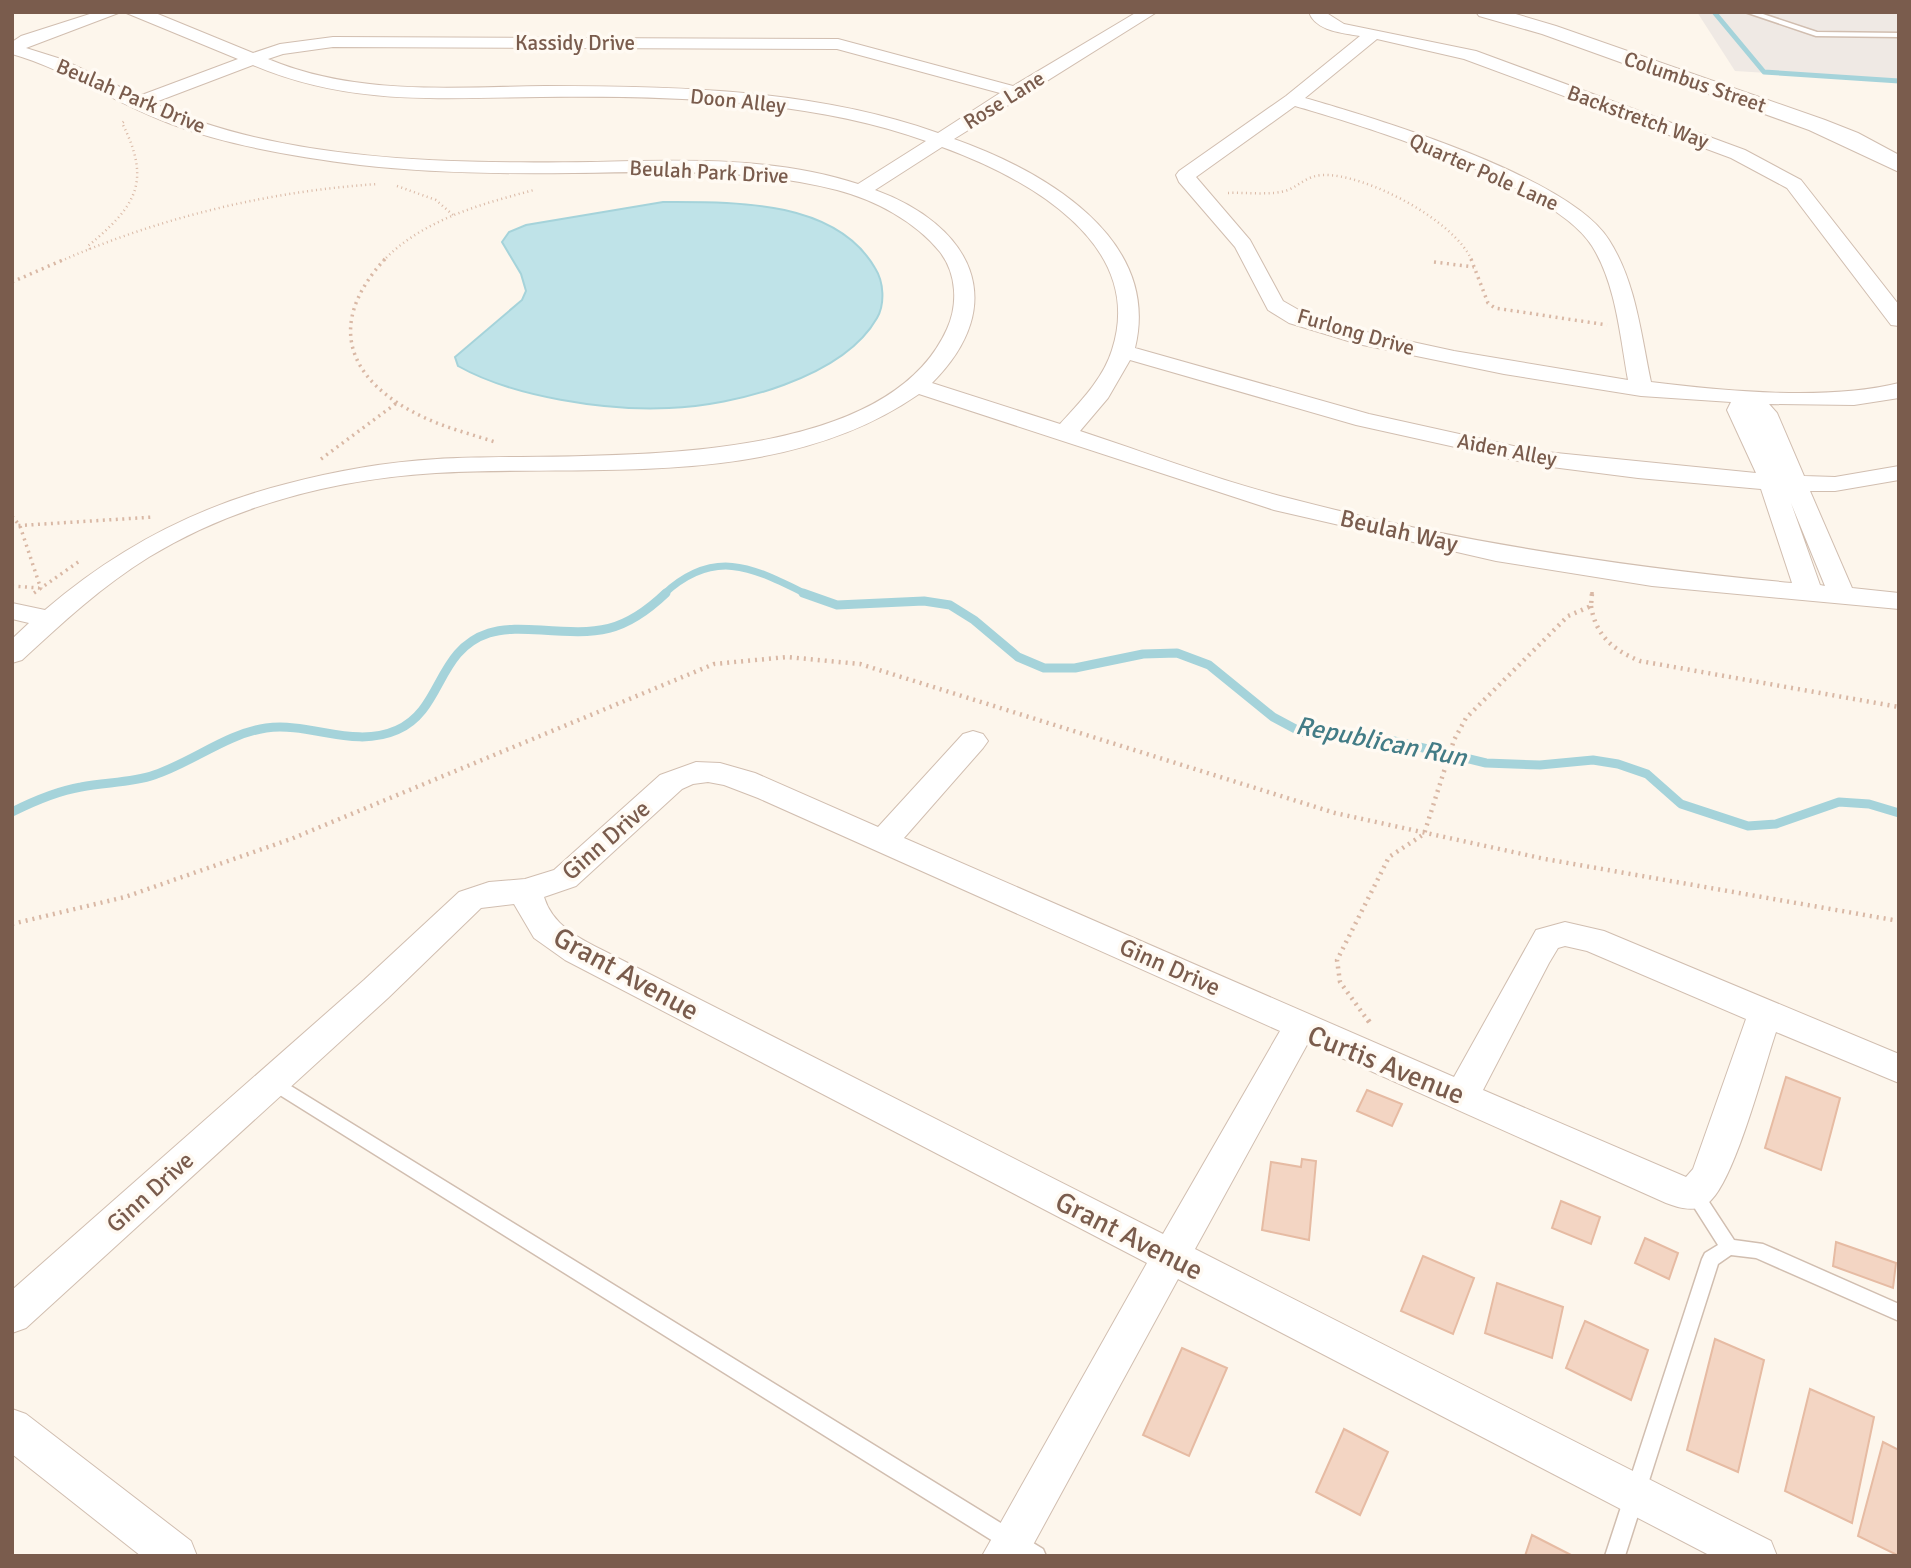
<svg xmlns="http://www.w3.org/2000/svg" width="1911" height="1568" font-family="Signika,sans-serif">
<style>
.industrial{fill:#efe9e4}
.water{fill:#bfe3e8;stroke:#a5d3da;stroke-width:2}
.lines{fill:none;stroke-linecap:round;stroke-linejoin:round}
.stream-far2{stroke:#a5d3da;stroke-width:5}
.stream-far1{stroke:#a5d3da;stroke-width:7}
.stream{stroke:#a5d3da;stroke-width:9}
.building{fill:#f3d5c3;stroke:#e6bba3;stroke-width:2}
.service-casing{stroke:#d1beb0;stroke-width:3}
.minor-casing{stroke:#d1beb0;stroke-width:2}
.tertiary-casing{stroke:#d1beb0;stroke-width:2}
.path-far3{stroke:#d9b8a5;stroke-width:2.5;stroke-dasharray:1 3.5;stroke-linecap:butt}
.path-far2{stroke:#d9b8a5;stroke-width:3.5;stroke-dasharray:2 4.5;stroke-linecap:butt}
.path-far1{stroke:#d9b8a5;stroke-width:4.5;stroke-dasharray:2 5;stroke-linecap:butt}
.path{stroke:#d9b8a5;stroke-width:5;stroke-dasharray:2.5 7;stroke-linecap:butt}
.service{fill:#fff;fill-rule:evenodd}
.minor{fill:#fff;fill-rule:evenodd}
.tertiary{fill:#fff;fill-rule:evenodd}
.labels{text-anchor:middle;dominant-baseline:central;stroke-width:7;stroke-linejoin:round;paint-order:stroke}
.far-street-label{font-size:21px;fill:#7a5c4d;stroke:#fffaf3}
.street-label{font-size:24px;fill:#7a5c4d;stroke:#fffaf3}
.water-label{font-size:26px;font-style:italic;fill:#437c86;stroke:#fffaf3}
.near-street-label{font-size:28px;fill:#7a5c4d;stroke:#fffaf3}
</style>
<rect width="100%" height="100%" fill="#fdf6ec"/>
<path class="industrial" d="M1697,12H1899V81L1735,71Z"/>
<path class="water" d="M663,202C732,202 835,199 875,268C884,282 885,304 877,318C843,378 733,406 669,408C606,411 513,397 458,366L455,357L522,300L526,291L521,274L502,242L509,232L526,225Z"/>
<g class="lines">
<path class="stream-far2" d="M1714,12L1764,72L1899,81"/>
<path class="stream-far1" d="M664,594C715,547 753,568 806,594"/>
<path class="stream" d="M803,593L837,605L924,601L950,605L974,620L1018,657L1044,668H1075L1143,654L1177,653L1209,665L1273,717L1301,732L1394,741L1486,763L1540,765L1593,760L1618,764L1647,774L1681,804L1748,826L1776,824L1839,802L1869,804L1899,813
M12,812C34,801 57,791 81,787C106,782 131,783 154,775C193,762 226,734 266,728C311,722 354,749 397,730C443,710 436,650 489,633C505,628 524,629 541,630C598,634 623,634 666,593"/>
</g>
<path class="building" d="M1786,1077L1840,1098L1821,1170L1765,1148Z
M1367,1090L1402,1104L1392,1126L1357,1111Z
M1302,1159L1316,1161L1309,1240L1262,1230L1271,1162L1301,1167Z
M1561,1201L1600,1217L1591,1244L1552,1228Z
M1645,1238L1678,1253L1669,1279L1635,1263Z
M1836,1242L1896,1263L1893,1288L1833,1266Z
M1423,1256L1474,1278L1453,1334L1401,1311Z
M1497,1283L1563,1307L1552,1358L1485,1333Z
M1585,1321L1648,1350L1631,1400L1566,1368Z
M1715,1339L1764,1360L1738,1472L1687,1450Z
M1182,1348L1227,1368L1189,1456L1143,1435Z
M1810,1389L1874,1417L1852,1523L1785,1491Z
M1344,1429L1388,1452L1360,1515L1316,1492Z
M1883,1442L1899,1450V1556L1858,1536Z
M1532,1535L1573,1556H1525Z"/>
<g class="lines">
<defs>
<path id="service" d="M1745,12H1757L1817,32L1899,33V37L1816,36Z
M273,1075L1043,1549L1046,1556H1017L267,1087L265,1082L267,1077Z
M1694,1186L1700,1188L1734,1240L1763,1244L1899,1304V1321L1756,1258L1731,1255L1718,1264L1625,1556H1605L1702,1259L1705,1253L1718,1245L1685,1193L1688,1188Z"/>
<path id="minor" d="M96,12H121L26,48L61,59L139,96L238,59L124,12H153L253,53L280,44L333,37L838,39L1013,86L1137,12H1157L954,139C1041,170 1162,237 1135,348L1369,414L1536,451L1756,473L1727,410L1731,402L1641,396L1504,374L1358,344L1289,323L1268,310L1235,247L1179,182L1176,175L1179,171L1286,96L1360,36C1343,33 1315,31 1309,12H1325L1344,24L1476,51L1745,150L1801,180L1899,305V326L1891,325L1787,188L1731,158L1464,59L1377,39L1305,98C1378,119 1570,177 1609,240C1636,282 1641,335 1651,382C1725,391 1827,401 1899,383V398L1854,405L1769,404L1777,413L1804,476L1835,477L1899,466V480L1835,491H1810L1852,588L1899,593V609L1652,586L1496,561L1274,510L919,394C779,491 596,464 436,473C336,479 234,505 149,557C102,586 62,623 22,660L12,663V639L29,623L12,619V603L45,610C116,549 195,507 286,484C335,471 386,462 437,459C571,451 880,479 947,329C958,305 957,274 940,252C915,221 875,200 837,190C752,168 661,172 573,173C502,174 431,173 360,165C297,157 230,146 171,124C116,104 68,70 12,54V42L21,36ZM333,47L837,49L1000,93L938,133C814,89 675,86 545,86C451,87 357,96 268,59L283,54ZM253,65C350,106 438,98 541,97C665,96 807,98 926,141L858,184C774,156 678,160 591,162C452,164 280,162 153,103ZM1295,106C1365,126 1554,185 1592,246C1616,284 1620,336 1628,380L1454,351L1348,328L1304,313L1283,301L1250,240L1196,177ZM942,147C1024,177 1147,242 1112,350C1103,379 1080,402 1060,424L932,383C1012,303 971,225 875,190ZM1130,360L1356,425L1536,465L1638,478L1761,489L1792,583C1623,567 1456,542 1292,499C1220,481 1150,454 1080,431L1108,398ZM1791,503L1825,586L1820,585Z
M973,731L983,734L988,741L983,748L904,838L1454,1077L1536,930L1565,922L1604,931L1899,1054V1083L1776,1032C1764,1067 1734,1184 1708,1203C1696,1213 1679,1208 1666,1203L1308,1043L1195,1249L1771,1541L1777,1556H1711L1178,1279L1027,1556H982L1147,1263L565,960L534,938L514,904L481,908L388,998L26,1328L12,1333V1290L364,980L459,892L489,882L525,879L554,870L660,775L696,762L720,763L755,773L878,827L963,734ZM708,782L724,785L758,798L1280,1031L1163,1234L616,957C588,942 554,930 544,897L576,886L682,789L693,784ZM1565,946L1587,951L1746,1019L1693,1169L1686,1177L1483,1090L1549,963L1558,948Z
M12,1409L26,1414L191,1541L197,1556H141L12,1454Z"/>
<path id="tertiary" d="M1476,12H1509L1556,26L1825,120L1858,133L1899,155V172L1809,130L1542,34L1479,16Z"/>
</defs>
<use href="#service" class="service-casing"/>
<use href="#minor" class="minor-casing"/>
<use href="#tertiary" class="tertiary-casing"/>
<path class="path-far3" d="M397,186L436,200L453,215
M1228,193C1245,192 1272,196 1288,190C1300,185 1307,176 1322,175C1365,173 1456,221 1472,261
M90,249L88,246C136,206 152,182 122,123L126,120
M61,261C161,217 270,191 378,184
M383,261C422,220 481,204 534,190"/>
<path class="path-far2" d="M385,259C325,324 347,381 423,417C446,428 471,434 495,442
M1471,259L1488,303L1495,308L1607,325
M1434,262L1474,267
M12,282L65,259
M321,459L398,402
M12,516L20,526L41,589
M12,526L154,517
M12,586L39,588
M34,593L81,560
M1592,594V591"/>
<path class="path-far1" d="M1591,606C1596,636 1613,650 1640,661L1899,707
M12,924L125,897L291,839L714,664L787,657L860,664L1335,813L1545,859L1899,921
M1369,1022L1340,982L1337,960L1389,857L1424,834L1454,740L1466,718L1568,616L1591,606L1592,593"/>
<path class="path" d="M1368,1020L1371,1024"/>
<use href="#service" class="service"/>
<use href="#minor" class="minor"/>
<use href="#tertiary" class="tertiary"/>
</g>
<g class="labels">
<g class="far-street-label">
<text x="575" y="43">Kassidy Drive</text>
<text transform="translate(1695 82) rotate(19)">Columbus Street</text>
<text transform="translate(131 96) rotate(23)">Beulah Park Drive</text>
<text transform="translate(1004 100) rotate(-32)">Rose Lane</text>
<text transform="translate(738 101) rotate(6)">Doon Alley</text>
<text transform="translate(1638 117) rotate(20)">Backstretch Way</text>
<text transform="translate(709 172) rotate(3)">Beulah Park Drive</text>
<text transform="translate(1484 172) rotate(24)">Quarter Pole Lane</text>
<text transform="translate(1356 332) rotate(16)">Furlong Drive</text>
<text transform="translate(1507 450) rotate(11)">Aiden Alley</text>
</g>
<g class="street-label">
<text transform="translate(1399 531) rotate(13)">Beulah Way</text>
<text transform="translate(606 840) rotate(-41)">Ginn Drive</text>
<text transform="translate(1170 967) rotate(24)">Ginn Drive</text>
<text transform="translate(150 1192) rotate(-42)">Ginn Drive</text>
</g>
<g class="water-label">
<text transform="translate(1381 742) rotate(11)">Republican Run</text>
</g>
<g class="near-street-label">
<text transform="translate(626 974) rotate(29)">Grant Avenue</text>
<text transform="translate(1386 1065) rotate(22)">Curtis Avenue</text>
<text transform="translate(1129 1236) rotate(27)">Grant Avenue</text>
</g>
</g>
<rect width="1911" height="1568" fill="none" stroke="#7a5c4d" stroke-width="28"/>
</svg>
